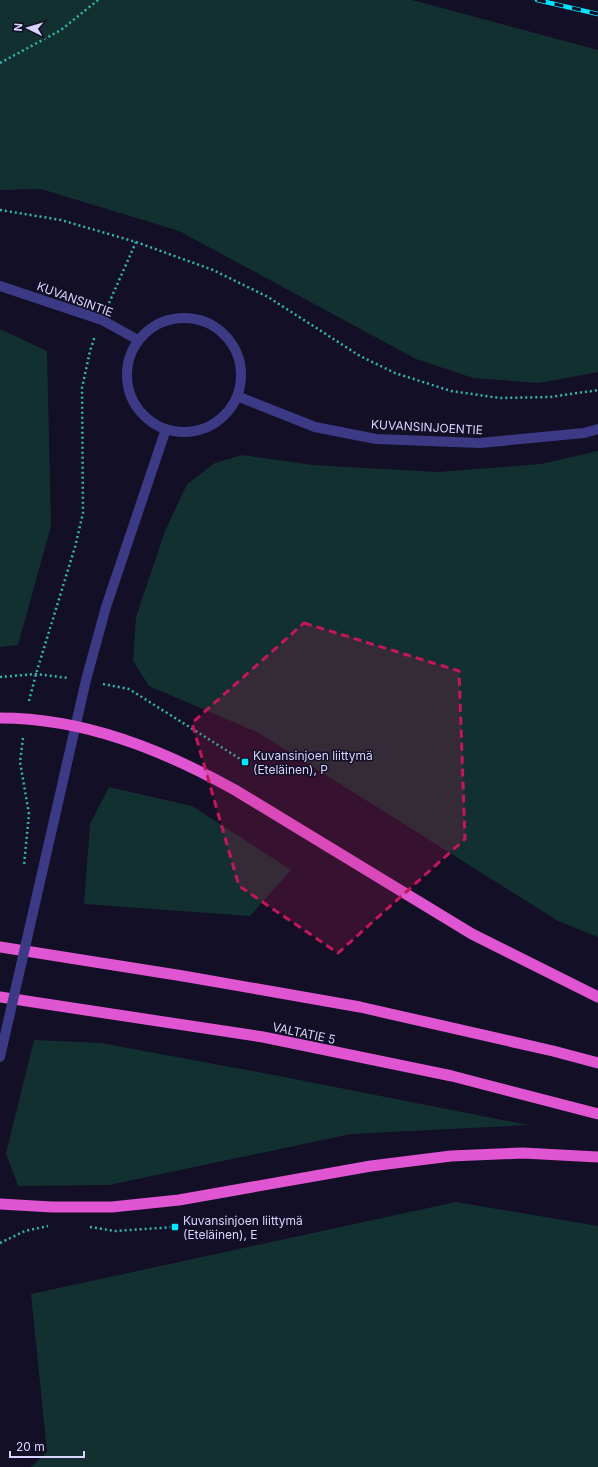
<svg xmlns="http://www.w3.org/2000/svg" width="598" height="1467" font-family="Inter,sans-serif">
<style>
.green{fill:#12302f}
.lines{fill:none;stroke-linecap:round;stroke-linejoin:round}
.path{stroke:#2fb8b0;stroke-width:2.5;stroke-dasharray:2 3;stroke-linecap:butt}
.tertiary{stroke:#3d3a85;stroke-width:10}
.trunk{stroke:#e055d1;stroke-width:11}
.rail-casing{stroke:#00e5ff;stroke-width:4.5}
.rail{stroke:#130f26;stroke-width:3;stroke-dasharray:9;stroke-linecap:butt}
.tertiary-bridge{stroke:#3d3a85;stroke-width:10}
.marked{fill:#c2185b;fill-opacity:0.2;stroke:#c2185b;stroke-width:3;stroke-dasharray:8 5;stroke-linejoin:round}
.poi-dot{fill:#00e5ff;stroke:#130f26;stroke-width:1.5}
.labels{text-anchor:middle;dominant-baseline:central;stroke-width:3;stroke-linejoin:round;paint-order:stroke}
.street-label{font-size:12px;fill:#d9d4ff;stroke:#130f26}
.poi-label{font-size:12px;fill:#d9d4ff;stroke:#130f26;text-anchor:start}
</style>
<rect width="100%" height="100%" fill="#130f26"/>
<path class="green" d="M0,0H412L598,50V372L539,383L473,378L416,359L179,231L41,189L0,190Z
M0,329L47,351L51,526L18,645L0,647Z
M598,451V937L558,921L259,733L149,686L133,661L136,617L165,531L187,484L215,463L242,455L313,465L437,472L541,464Z
M109,787L192,806L291,870L250,916L84,904L90,824Z
M34,1040L101,1043L274,1075L528,1125L351,1134L109,1185L18,1186L6,1153Z
M456,1202L598,1226V1467H31L47,1452L31,1294Z"/>
<g class="lines">
<path class="path" d="M0,63L61,30L98,0
M0,210L61,220L136,242L213,270L268,297L360,356L395,373L451,391L500,398L550,397L598,390
M109,303L136,242
M0,677L36,674L68,678
M103,684L129,689L245,762
M29,701L36,674L75,547L83,513L82,388L90,351L95,336
M23,738L20,762L29,814L24,865
M90,1227L115,1231L175,1227
M0,1243L25,1231L48,1226"/>
<path class="tertiary" d="M0,286L102,320L138,340
M127 375a57 57 0 1 1 114 0a57 57 0 1 1-114 0Z
M237,396L315,427L376,439L480,443L584,433L598,429
M42,873L86,680L106,607L166,429"/>
<path class="trunk" d="M0,718C84,718 163,750 235,790L472,934L598,997
M0,947L183,976L360,1007L553,1051L598,1063
M0,997L263,1037L452,1076L598,1114
M0,1204L52,1207H112L179,1200L371,1166L451,1156L523,1153L598,1157"/>
<defs>
<path id="rail" d="M537,0L598,14"/>
</defs>
<use href="#rail" class="rail-casing"/>
<use href="#rail" class="rail"/>
<path class="tertiary-bridge" d="M0,1057L42,873"/>
</g>
<path class="marked" d="M304,623L459,671L465,839L338,953L239,886L192,723Z"/>
<g class="poi-dot">
<rect x="241" y="758" width="8" height="8" rx="2"/>
<rect x="171" y="1223" width="8" height="8" rx="2"/>
</g>
<g class="labels">
<g class="street-label">
<text transform="translate(75 299) rotate(20)">KUVANSINTIE</text>
<text transform="translate(427 427) rotate(3)">KUVANSINJOENTIE</text>
<text transform="translate(304 1033) rotate(12)">VALTATIE 5</text>
</g>
<g class="poi-label">
<text x="253" y="755">Kuvansinjoen liittymä<tspan x="253" dy="14">(Eteläinen), P</tspan></text>
<text x="183" y="1220">Kuvansinjoen liittymä<tspan x="183" dy="14">(Eteläinen), E</tspan></text>
</g>
</g>
<g transform="translate(28 28) rotate(275)" stroke="#130f26" stroke-width="3" paint-order="stroke">
<path d="M0-3L7 15L0 10L-7 15Z" fill="#d9d4ff"/>
<text y="-6" font-size="11" font-weight="bold" text-anchor="middle" fill="#d9d4ff">N</text>
</g>
<path d="M10 1451v6h74v-6" fill="none" stroke="#d9d4ff" stroke-width="2"/>
<text x="16" y="1451" font-size="12" fill="#d9d4ff" stroke="#130f26" stroke-width="3" paint-order="stroke">20 m</text>
</svg>
